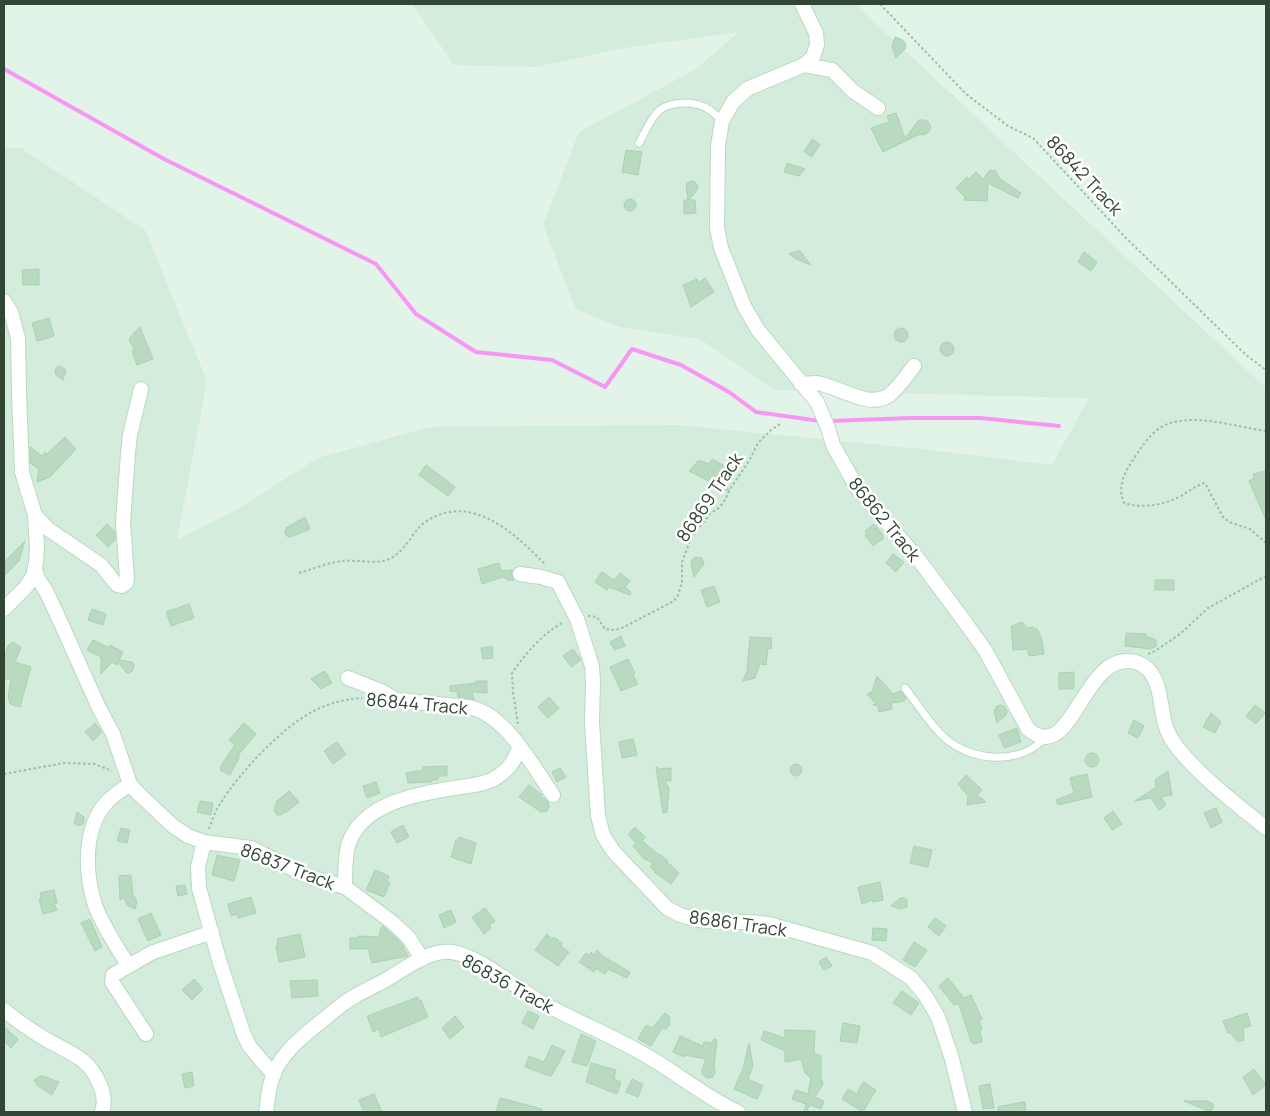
<svg xmlns="http://www.w3.org/2000/svg" width="1270" height="1116" font-family="Manrope,sans-serif">
<style>
.residential{fill:#d4ecdb}
.lines{fill:none;stroke-linecap:round;stroke-linejoin:round}
.stream{stroke:#f896f6;stroke-width:4}
.building{fill:#b9d9c0;stroke:#a9d2b2}
.lane-casing{stroke:#bbd8c3;stroke-width:9}
.street-casing{stroke:#bbd8c3;stroke-width:16}
.path{stroke:#94c3a0;stroke-width:2;stroke-dasharray:2.5 2.5;stroke-linecap:butt}
.lane{stroke:#fff;stroke-width:7}
.street{stroke:#fff;stroke-width:14}
.labels{text-anchor:middle;dominant-baseline:central;stroke-width:5;stroke-linejoin:round;paint-order:stroke}
.street-label{font-size:18px;fill:#324636;stroke:#fff}
</style>
<rect width="100%" height="100%" fill="#e2f3e8"/>
<path class="residential" d="M412,4H855L1266,388V1112H4V148H21L145,230L207,381L177,540L238,509L318,458L430,427L677,425L912,448L1052,465L1089,398L774,390L700,339L620,327L576,309L543,225L579,132L696,69L739,32L630,47L535,67L454,65Z"/>
<g class="lines">
<path class="stream" d="M4,69L164,159L376,264L416,314L476,352L552,360L605,387L632,349L681,365L729,392L756,412L820,421
M830,421L911,418H980L1059,426"/>
</g>
<path class="building" d="M895,37L903,40L906,45L905,49L896,58L892,47Z
M896,113L905,138L919,120H926L931,126L929,132L923,135L920,134L883,152L871,128L889,122L887,116Z
M812,139L820,144L812,157L804,152Z
M626,150L642,152L638,175L622,172Z
M787,163L805,169L799,176L784,172Z
M990,170L996,171L999,178L1021,193L1018,198L986,182L988,185L987,201L964,200L965,197L956,188L967,177L969,179L976,172L983,179Z
M691,181L695,182L698,186L697,190L689,200H695L696,213L684,214V200H688L686,187L687,183Z
M624 205a6 6 0 1 1 12 0a6 6 0 1 1-12 0Z
M797,251H800L811,265L796,259L789,254Z
M1084,252L1097,262L1091,271L1078,262Z
M39,269V285H23L22,270Z
M705,278L714,292L691,307L683,285L697,279L698,283Z
M49,318L54,336L37,341L32,323Z
M140,327L153,359L137,365L132,351L135,350L129,340L131,336Z
M894 335a7 7 0 1 1 14 0a7 7 0 1 1-14 0Z
M940 349a7 7 0 1 1 14 0a7 7 0 1 1-14 0Z
M60,366L66,370L63,380L56,375L55,372L56,368Z
M65,437L76,449L50,477L37,482L39,469L30,463V447L42,456L45,452L47,454Z
M712,459L730,469L724,481L730,492L689,471L698,461H702L709,464Z
M426,465L455,487L448,496L419,475Z
M1266,471V520L1249,481L1254,478L1253,474Z
M305,517L310,529L293,536L288,537L285,533L286,528Z
M107,524L115,532V540L108,547L96,535Z
M874,524L883,535V539L873,546L865,535L867,534L865,531Z
M25,541L19,561L4,576V562Z
M893,554L904,562L896,572L886,563Z
M695,557L702,558L704,564L694,577L691,564L692,560Z
M499,563L501,571L513,570L511,573L514,580H508L503,577L482,584L478,569Z
M602,572L614,580L620,573L630,581L625,587L631,592L630,595L609,587L607,590L595,582Z
M1155,580H1174V590H1155Z
M714,586L720,602L707,607L701,590Z
M189,604L194,618L171,626L166,612Z
M92,609L106,614L103,625L88,620Z
M1022,622L1027,628L1033,627L1038,630L1042,640L1044,654L1029,656L1028,649L1013,650L1011,626Z
M1126,633L1146,634V636L1156,640V646L1151,649L1125,646Z
M621,636L625,646L614,650L610,642Z
M750,637L772,638L771,649L768,648L766,665L760,664L755,678L743,681L747,671Z
M93,640L109,648L110,645L123,652L119,660L132,662L134,665L133,670L130,673L126,672L118,662L117,665L112,662L101,674V657L87,650Z
M13,642L21,647L15,662L31,667L20,707L10,704L8,696L11,680L4,678V656L8,646Z
M492,646L493,658L483,659L481,648Z
M573,649L581,660L571,667L563,656Z
M628,659L635,673L633,675L638,684L621,691L610,667Z
M325,671L332,683L321,689L311,679Z
M1074,672V689H1059V673Z
M877,676L893,694L901,691L906,698L905,700L901,702L891,703L892,709L879,712L878,706L873,705L876,704L867,694L872,692Z
M476,681H487V693L472,692L474,700L458,697L457,692L450,691V686L476,683Z
M549,697L559,708L548,718L538,707Z
M1001,705L1004,706L1007,711L1006,715L997,723L994,711L997,706Z
M1255,705L1265,713L1256,724L1246,716Z
M1211,713L1221,722L1215,733L1203,727Z
M1134,720L1144,726L1138,738L1128,733Z
M95,723L102,732L93,741L85,732Z
M244,723L256,734L239,754V758L230,775L220,770L222,764L235,745L229,740Z
M1017,728L1021,742L1004,748L999,735Z
M633,739L637,755L622,758L619,742Z
M337,742L346,754L333,764L324,751Z
M1085 760a7 7 0 1 1 14 0a7 7 0 1 1-14 0Z
M790 770a6 6 0 1 1 12 0a6 6 0 1 1-12 0Z
M447,766V776H438V780H432L431,782L408,783L406,773L423,770V767Z
M656,767H657L659,769L671,768V781H665L669,788L667,812L663,813Z
M560,768L566,777L557,782L552,772Z
M1168,771L1172,795L1161,797L1166,805L1159,810L1151,798L1135,801L1156,787L1155,780Z
M1087,774L1092,797L1058,805L1056,800L1074,793L1070,778Z
M966,775L982,790L977,795L986,802L967,805L968,796L958,784Z
M376,782L380,793L367,798L363,786Z
M529,785L542,795L541,796L548,802L549,807L547,811L541,812L519,797Z
M289,791L299,802L287,812L286,811L281,815H277L274,810L277,801Z
M200,801L213,803L211,815L197,812Z
M1216,808L1222,822L1211,828L1204,813Z
M1113,811L1122,824L1112,830L1104,818Z
M77,812L84,817V823L82,825H76L74,822Z
M403,825L409,837L397,843L391,832Z
M635,827L645,837L642,841L659,855L660,854L668,861L667,862L679,873L671,884L654,872L655,871L650,867L653,863L643,858L633,846L636,843L628,835Z
M121,828L130,830L127,843L117,841Z
M459,837L476,843L471,864L451,857L456,840H458Z
M914,846L932,850L928,867L910,863Z
M217,855L240,860L234,881L212,875Z
M375,870L389,876L387,881L390,883L384,897L366,890Z
M131,875L133,895L137,901L135,909L128,906L124,898L120,900L119,876Z
M880,882L883,900L873,902L872,900L862,904L858,887Z
M185,885L187,894L178,896L176,886Z
M54,890L57,903L54,904L57,910L43,914L39,899H41L40,893Z
M251,897L256,913L238,918L237,914L231,916L228,904Z
M900,898H904L907,900V907L901,909L891,906Z
M485,908L495,921L489,925L491,928L484,934L472,917Z
M451,910L456,922L444,928L439,915Z
M151,913L161,935L148,941L138,919Z
M935,918L946,926L939,936L928,927Z
M90,919L102,947L95,951L81,923Z
M383,926L402,944L408,956L372,963L368,949H350V938H358V936L379,937L381,928Z
M873,928L887,929L886,941L872,940Z
M300,934L305,957L279,962L276,946H278L277,939Z
M547,934L552,939L554,937L562,943L561,946L569,952L558,966L535,950Z
M914,942L927,950L915,967L903,960Z
M597,950L604,957L630,972L627,978L608,969L605,974L596,968L594,972L579,962L586,953L589,955L591,952L594,955Z
M826,957L832,966L824,970L819,962Z
M948,978L964,998L971,995L982,1019L979,1021L982,1029L980,1030L982,1042L974,1044L971,1042L959,1004L954,1005L939,986Z
M194,979L203,989L192,1000L182,990Z
M317,980L318,996L292,998L290,981Z
M902,991L919,1003L911,1015L893,1003Z
M418,997L419,1001L421,1000L428,1017L381,1037L379,1029L373,1032L367,1016Z
M528,1011L539,1016L533,1029L522,1023Z
M665,1013L669,1016L670,1025L666,1029L662,1028L651,1046L638,1039L646,1025L652,1028Z
M1247,1013L1251,1026L1243,1028L1244,1040L1238,1042L1230,1033H1228L1223,1021Z
M455,1016L464,1027L450,1039L442,1028Z
M843,1023L860,1026L857,1043L840,1041Z
M4,1027L18,1039L11,1048L4,1041Z
M785,1030L815,1031L814,1053L821,1056V1078L823,1084L815,1097L824,1101L821,1109L810,1105L806,1112H804L806,1104L792,1099L796,1090L808,1094L811,1078L805,1073L801,1059L785,1062V1051L761,1040L764,1031L785,1038Z
M581,1034L596,1041L587,1066L572,1062Z
M680,1036L703,1046L704,1042L712,1043L714,1039L717,1040L714,1066L715,1072L713,1077L707,1078L702,1074V1070L706,1059L685,1055L684,1057L673,1052Z
M749,1043L753,1066L748,1079L763,1086L757,1099L734,1089L743,1069Z
M552,1045L565,1051L552,1075L550,1076L525,1067L529,1056L544,1062Z
M591,1063L616,1070L614,1079L621,1082L617,1094L586,1082Z
M1254,1069L1266,1085L1253,1095L1243,1077Z
M192,1072L194,1086L185,1088L182,1074Z
M40,1076H43L59,1082L52,1095L38,1086L34,1080Z
M632,1079L643,1084L638,1097L626,1092Z
M863,1082L876,1090L863,1112L842,1099L848,1089L857,1094Z
M990,1084L994,1108L983,1109L979,1086Z
M374,1094L382,1112H364L359,1100Z
M500,1098L542,1109V1112H496Z
M1184,1101H1207L1212,1103L1214,1107L1211,1111H1208Z
M1022,1102H1025L1026,1112H998V1107Z"/>
<g class="lines">
<defs>
<path id="lane" d="M639,143C644,134 649,123 655,115C666,100 695,100 710,110C714,113 718,117 722,121
M905,688C916,702 931,726 944,737C971,762 1020,766 1046,737"/>
<path id="street" d="M802,4L816,33L817,45L813,57L804,65L747,89L733,102L722,121L718,146L717,228L721,248L744,306L758,330L817,402L828,428L833,445L857,488L919,560L962,618L985,650L1028,729C1071,766 1082,659 1128,661C1142,661 1151,670 1156,682C1162,697 1161,715 1167,730C1178,760 1240,807 1266,828
M804,65L832,70L853,91L878,108
M4,301L11,312L18,338L19,391L22,472L35,515L37,547L36,563L33,576L26,587L4,609
M801,384C806,384 811,383 816,383C837,385 867,409 888,396C898,389 906,376 914,366
M35,515L48,529L101,565L117,585L122,586L126,583L127,579L123,523L128,453L130,435L141,389
M35,569L38,579L46,591L60,621L99,708L113,734L130,784L137,792L173,826L188,836L204,842L251,848L307,876L345,887L392,922L409,938L422,959
M520,574L541,577L558,582L577,619L592,666L593,682L592,722L598,816L603,835L613,851L667,908L680,915L699,920L719,922H749L769,924L872,953L911,978L925,995L938,1017L952,1059L965,1112
M348,678L383,692L396,700L468,707C505,713 532,765 553,795
M204,842L198,867L199,888L220,963L244,1035L250,1047L274,1075
M345,887C345,874 345,859 348,846C361,801 423,793 461,787C473,785 487,784 497,777C508,770 516,759 519,747
M128,965C117,947 102,925 95,905C85,874 83,829 106,803C113,795 122,790 130,784
M4,1010C16,1020 29,1029 42,1037C55,1045 70,1051 82,1060C96,1071 108,1095 102,1112
M146,1034L112,982L113,975L151,953L212,932
M266,1112C268,1102 268,1092 271,1082C278,1051 312,1030 335,1010C349,998 364,991 380,983C402,972 426,949 452,952C479,956 516,988 541,1002C577,1022 616,1037 652,1059C681,1076 707,1098 738,1112"/>
</defs>
<use href="#lane" class="lane-casing"/>
<use href="#street" class="street-casing"/>
<path class="path" d="M880,4L966,94L1008,126L1033,138L1125,237L1246,355L1266,370
M1266,431C1235,427 1184,409 1157,430C1147,438 1140,449 1133,460C1124,473 1117,488 1124,503C1143,509 1163,505 1181,496C1189,491 1197,485 1205,483L1223,517L1229,522L1250,529L1266,543
M299,573C313,569 329,562 343,561C359,559 379,566 393,557C408,548 414,527 430,519C474,494 516,535 545,564
M588,616L597,617L605,629L612,630L620,629L674,601L678,595L682,582V562L691,538L710,514L720,507L725,500L730,489L749,461L758,443L771,430L780,424
M1148,654L1155,651L1180,634L1208,608L1266,576
M518,724L513,692L512,673C526,653 543,633 564,622
M4,774L64,763L95,764L112,771
M209,829C212,821 215,811 220,804C238,774 283,726 314,711C329,703 345,699 362,698"/>
<use href="#lane" class="lane"/>
<use href="#street" class="street"/>
</g>
<g class="labels">
<g class="street-label">
<text transform="translate(1085 175) rotate(47)">86842 Track</text>
<text transform="translate(709 497) rotate(-56)">86869 Track</text>
<text transform="translate(885 519) rotate(51)">86862 Track</text>
<text transform="translate(417 703) rotate(5)">86844 Track</text>
<text transform="translate(288 866) rotate(21)">86837 Track</text>
<text transform="translate(738 923) rotate(8)">86861 Track</text>
<text transform="translate(508 983) rotate(29)">86836 Track</text>
</g>
</g>
<rect width="1270" height="1116" fill="none" stroke="#324636" stroke-width="10"/>
</svg>
